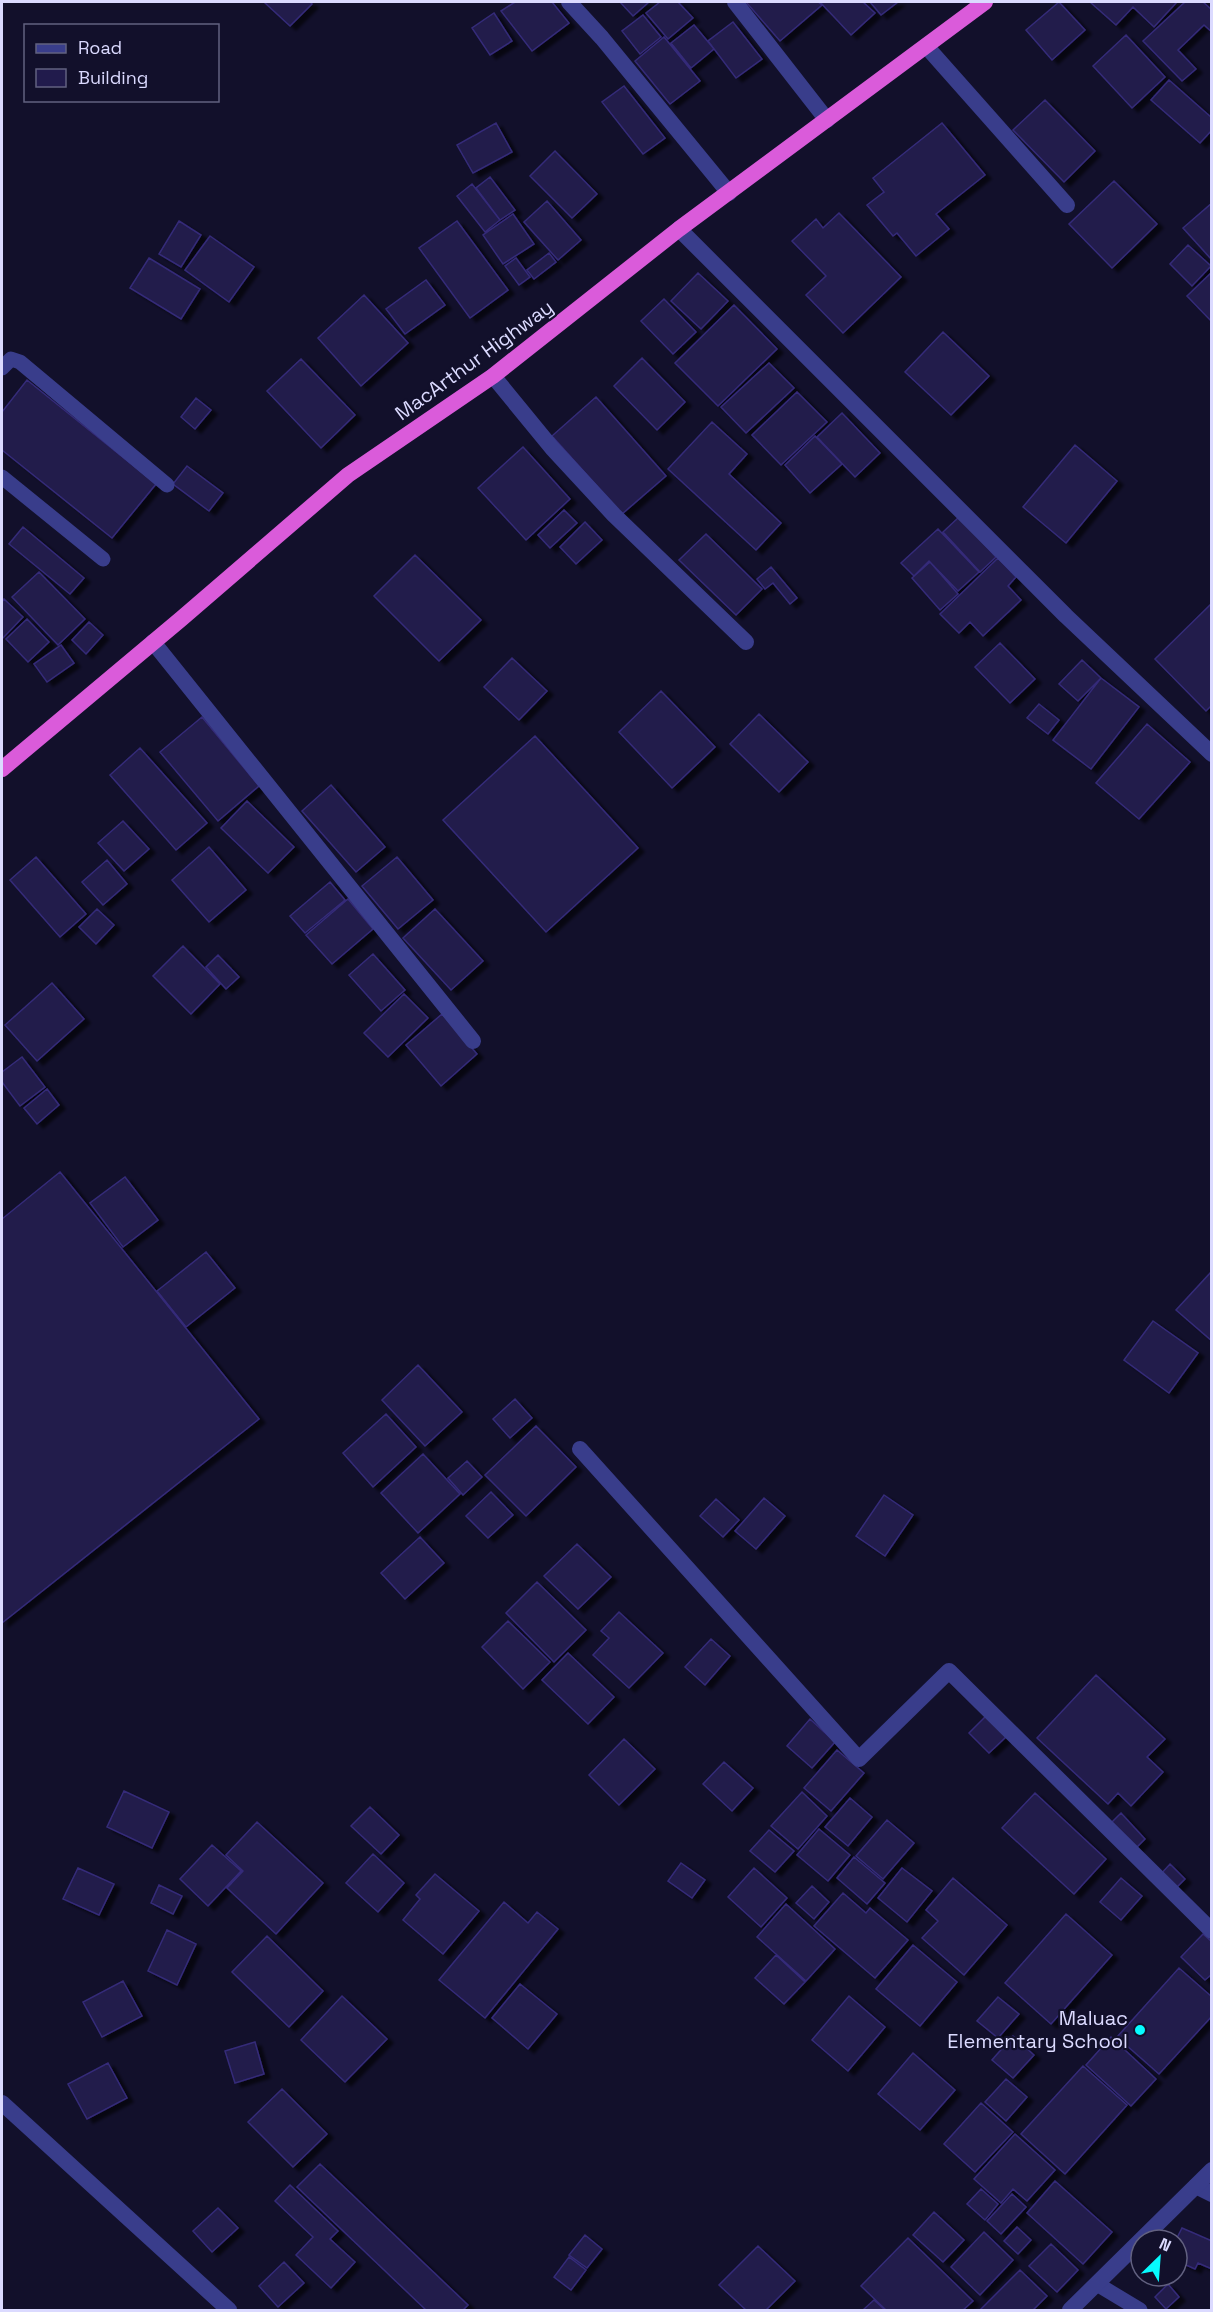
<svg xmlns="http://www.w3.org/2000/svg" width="1213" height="2312" font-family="'Space Grotesk',sans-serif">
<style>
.building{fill:#211b4c;stroke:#352c79;stroke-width:1.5;filter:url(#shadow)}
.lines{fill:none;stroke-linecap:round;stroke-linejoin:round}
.service{stroke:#393d8b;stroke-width:15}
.minor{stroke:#393d8b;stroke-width:16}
.tertiary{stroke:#393d8b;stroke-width:16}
.trunk{stroke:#da5bda;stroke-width:16}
.poi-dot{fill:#06fbff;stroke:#12102b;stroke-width:2}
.labels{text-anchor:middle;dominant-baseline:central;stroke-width:4.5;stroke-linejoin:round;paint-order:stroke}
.street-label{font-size:20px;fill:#dbdaff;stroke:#12102b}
.poi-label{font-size:20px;fill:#dbdaff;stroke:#12102b;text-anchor:end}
</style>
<defs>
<filter id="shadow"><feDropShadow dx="6" dy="4" stdDeviation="1.5" flood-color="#0009"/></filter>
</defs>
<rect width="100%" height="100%" fill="#12102b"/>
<path class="building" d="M264,2H310L312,4L290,26Z
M515,2H552L569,23L532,51L501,11Z
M620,2H649L633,16Z
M660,2H678L693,18L668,39L646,13Z
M746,2H818L822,5L780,41Z
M820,2H863L875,13L851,35Z
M870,2H898L881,15Z
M1059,2L1085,30L1052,60L1026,30Z
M1090,2H1177L1154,27L1133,7L1116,25Z
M1185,2H1203L1212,10V32L1204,25L1178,50L1196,69L1182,81L1143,41Z
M494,13L512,41L490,55L472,28Z
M643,15L661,37L640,54L622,31Z
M733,22L762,59L736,78L708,41Z
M694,25L714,49L691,68L671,43Z
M1126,35L1165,77L1132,108L1093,66Z
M664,37L700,81L670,104L635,61Z
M1169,80L1212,118V130L1200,143L1151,100Z
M624,86L665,138L643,154L602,102Z
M1045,100L1095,151L1064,182L1013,130Z
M496,123L512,152L473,173L457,145Z
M942,123L985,175L936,214L949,229L916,256L897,233L893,236L867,205L884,192L873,178Z
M555,151L597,194L572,218L530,176Z
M490,177L515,210L500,220L476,188Z
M1114,181L1157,224L1112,268L1069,224Z
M472,184L500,220L485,232L457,196Z
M547,201L581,240L558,260L524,222Z
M1212,203V260L1183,228Z
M839,213L901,277L843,333L806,295L826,276L792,241L816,219L823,228Z
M513,214L534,244L503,264L483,235Z
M179,221L201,235L181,267L159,254Z
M457,221L508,290L470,318L419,248Z
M210,236L254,267L229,302L185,270Z
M1188,245L1211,266L1192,286L1170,264Z
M549,253L556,262L534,279L527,270Z
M149,258L200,289L181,319L130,288Z
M516,258L530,277L519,285L505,266Z
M1212,272V322L1187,296Z
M698,273L728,301L701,329L671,301Z
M426,280L445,305L405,334L386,309Z
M364,295L408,343L361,386L318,338Z
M664,299L696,332L673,354L641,321Z
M734,305L777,349L718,406L675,363Z
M943,332L989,376L951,415L905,372Z
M642,358L685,402L657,430L614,386Z
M301,359L355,415L321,448L267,391Z
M769,363L794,388L746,433L721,407Z
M27,380L156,484L112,538L2,450V412Z
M797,392L827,422L781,465L752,435Z
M596,397L666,476L622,514L552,436Z
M196,398L211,410L195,429L181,417Z
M842,413L880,453L855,477L817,437Z
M712,422L747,454L729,474L781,523L756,550L668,469Z
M815,436L842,464L810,493L785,465Z
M1075,445L1117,481L1066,543L1023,507Z
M523,447L570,499L526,540L478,488Z
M187,466L223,493L209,511L173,484Z
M564,510L577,523L550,548L538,535Z
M959,517L996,557L980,572L943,532Z
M585,522L602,540L576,564L560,547Z
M23,527L84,578L70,594L9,544Z
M938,529L979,572L958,591L929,561L914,576L901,563Z
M706,534L762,589L736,615L679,560Z
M415,555L481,620L439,661L374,596Z
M998,558L1016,577L1008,586L1021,600L983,636L970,622L959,633L940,614Z
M930,562L958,594L940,610L912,578Z
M771,567L797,598L790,604L773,583L765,589L757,579Z
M39,572L85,619L58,645L12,597Z
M4,599L23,617L2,639V602Z
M1212,603V705L1206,711L1155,659Z
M27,619L49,642L28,662L6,639Z
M89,622L103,635L86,654L72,640Z
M1000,643L1035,679L1010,703L975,667Z
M61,645L74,663L47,682L34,664Z
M512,658L547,691L519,720L484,687Z
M1082,660L1101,678L1078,701L1059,684Z
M1101,678L1139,707L1091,769L1053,740Z
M661,691L715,747L672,788L619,732Z
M1039,704L1059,720L1048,734L1027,718Z
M759,714L808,762L779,792L730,744Z
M202,717L259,786L218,821L160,752Z
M1147,724L1190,762L1139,819L1096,783Z
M535,736L638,848L546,932L443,820Z
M140,748L207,823L176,850L110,775Z
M331,785L385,847L356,872L302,811Z
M247,801L294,847L268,873L221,828Z
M123,821L149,849L124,871L98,843Z
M209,847L246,890L209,922L172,880Z
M36,857L86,914L60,937L10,880Z
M397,857L433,900L398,929L362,886Z
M107,860L127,884L103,905L82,882Z
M330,882L345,900L305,933L290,916Z
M348,899L373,929L332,964L306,935Z
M97,909L114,925L96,944L79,927Z
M435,909L483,961L451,990L403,938Z
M183,946L220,984L191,1014L153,976Z
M373,954L405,990L381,1011L349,975Z
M218,955L239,977L226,989L206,967Z
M52,983L84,1019L37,1061L5,1025Z
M404,994L428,1018L388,1057L364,1033Z
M442,1014L477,1054L441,1086L406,1045Z
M22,1057L45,1087L20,1106L2,1082V1072Z
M47,1089L59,1105L37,1124L24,1108Z
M60,1172L259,1419L2,1623V1219Z
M125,1177L158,1220L123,1247L90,1203Z
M206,1252L235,1288L186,1327L157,1291Z
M1212,1271V1341L1176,1310Z
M1153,1321L1198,1353L1169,1393L1124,1360Z
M418,1365L462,1412L425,1446L382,1400Z
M515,1399L532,1418L510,1438L493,1419Z
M386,1414L416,1447L373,1487L343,1453Z
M536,1426L576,1467L526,1516L485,1475Z
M423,1454L460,1494L418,1533L381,1493Z
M467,1461L482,1477L463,1495L448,1478Z
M491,1492L513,1515L488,1538L466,1516Z
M884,1495L913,1515L885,1556L856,1536Z
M764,1498L785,1516L756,1549L735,1531Z
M716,1499L739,1520L723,1537L700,1516Z
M420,1537L444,1563L405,1599L381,1573Z
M577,1544L611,1577L578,1609L544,1576Z
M537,1582L586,1630L554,1662L506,1613Z
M619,1612L663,1653L629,1688L593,1655L609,1638L601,1631Z
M508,1621L550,1662L523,1689L482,1647Z
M711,1639L730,1656L705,1685L685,1667Z
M568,1653L614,1697L588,1724L542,1680Z
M1096,1675L1165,1739L1147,1757L1163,1772L1131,1806L1118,1793L1108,1804L1037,1738Z
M986,1716L1007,1736L989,1753L969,1733Z
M810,1719L835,1742L812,1768L787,1746Z
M624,1739L655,1769L619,1805L589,1775Z
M837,1750L864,1773L831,1811L804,1788Z
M724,1762L753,1788L732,1811L703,1784Z
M124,1791L169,1812L152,1848L107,1827Z
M802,1792L827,1816L798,1849L771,1826Z
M1035,1793L1106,1859L1074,1894L1002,1828Z
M850,1798L872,1817L848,1846L825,1827Z
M370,1807L399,1835L381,1854L351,1826Z
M1121,1813L1145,1839L1134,1850L1109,1825Z
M887,1820L914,1843L883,1879L856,1856Z
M257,1822L323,1883L276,1934L227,1888L243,1871L226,1855Z
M819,1829L850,1855L828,1881L797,1855Z
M769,1830L794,1851L775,1872L750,1851Z
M212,1845L241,1871L208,1906L180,1879Z
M373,1854L404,1883L378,1912L346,1883Z
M854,1857L885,1883L867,1904L837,1878Z
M681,1863L705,1880L692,1898L668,1881Z
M1170,1864L1185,1879L1174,1890L1160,1875Z
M78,1868L114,1884L99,1915L63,1899Z
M754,1868L787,1898L761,1927L728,1897Z
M902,1868L932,1891L907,1922L878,1898Z
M435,1874L479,1911L443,1954L403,1920L420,1899L416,1895Z
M953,1878L1007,1925L964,1975L922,1938L938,1921L926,1910Z
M1121,1878L1142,1896L1121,1920L1100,1902Z
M159,1885L182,1896L173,1914L151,1903Z
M812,1886L829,1902L814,1919L796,1903Z
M843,1893L866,1913L870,1908L908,1940L875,1978L814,1926Z
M504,1902L528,1923L537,1912L558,1929L485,2018L439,1980Z
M786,1904L835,1949L806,1981L757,1937Z
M1066,1914L1112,1955L1051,2024L1005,1983Z
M167,1930L196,1944L177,1985L148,1971Z
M1203,1934L1212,1942V1974L1205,1980L1181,1957Z
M267,1936L323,1991L289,2027L232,1972Z
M913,1945L957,1982L920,2026L876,1989Z
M776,1955L805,1982L784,2004L755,1978Z
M1179,1968L1212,1997V2016L1159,2074L1117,2037Z
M123,1981L142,2016L102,2037L83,2002Z
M520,1984L557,2014L528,2049L492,2018Z
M342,1996L387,2039L345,2082L301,2040Z
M849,1996L885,2027L848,2071L812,2040Z
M998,1997L1019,2014L998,2038L977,2021Z
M1013,2036L1034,2055L1013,2078L992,2060Z
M1111,2037L1156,2079L1131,2106L1086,2065Z
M255,2042L264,2074L235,2083L225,2051Z
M913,2053L955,2090L920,2130L878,2094Z
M108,2063L127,2098L87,2119L68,2084Z
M1083,2066L1127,2105L1065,2174L1021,2134Z
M1006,2079L1027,2097L1006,2121L985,2102Z
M282,2089L327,2134L293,2167L248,2122Z
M981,2103L1013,2132L975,2172L944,2144Z
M1015,2134L1055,2170L1027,2201L1013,2189L1001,2203L974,2179Z
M320,2164L468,2305L463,2310H426L297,2187Z
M1055,2181L1112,2232L1083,2264L1027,2213Z
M290,2185L338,2231L330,2239L355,2262L331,2288L296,2255L313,2237L275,2201Z
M981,2189L998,2204L985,2220L967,2204Z
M1012,2194L1026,2207L1001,2234L987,2221Z
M218,2208L238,2228L212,2252L193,2231Z
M934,2212L964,2240L943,2262L913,2235Z
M1017,2227L1031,2240L1018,2254L1004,2241Z
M1182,2228L1212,2241V2269L1198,2263L1195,2269L1177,2261L1176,2240Z
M984,2232L1013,2260L980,2295L951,2267Z
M585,2235L602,2249L587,2268L569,2255Z
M908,2238L973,2301L963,2310H886L861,2286Z
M1051,2244L1078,2270L1057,2292L1029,2266Z
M758,2246L795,2281L766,2310H746L719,2285Z
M569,2257L586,2270L571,2290L554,2277Z
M284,2262L304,2283L278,2307L259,2286Z
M1020,2270L1047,2296L1033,2310H980Z
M1168,2284L1179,2297L1166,2309L1155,2297Z
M874,2300L885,2310H863Z"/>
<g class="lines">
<path class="service" d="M2,368L11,359L20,362L167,485
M2,477L103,559
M1097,2284L1140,2310"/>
<path class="minor" d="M569,2L602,38L729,193
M735,2L827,120
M926,46L1067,205
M679,229L1066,616L1212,754
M493,376L552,448L614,515L746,642
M153,642L473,1041
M580,1449L859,1759L949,1671L1212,1931
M1196,2186L1212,2194"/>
<path class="tertiary" d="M2,2103L229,2310
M1141,2240L1212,2170
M1070,2310L1141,2240"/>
<path class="trunk" d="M2,769L181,619L348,475L493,376L679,229L985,2"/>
</g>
<circle class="poi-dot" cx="1140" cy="2030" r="6"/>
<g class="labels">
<g class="street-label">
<text transform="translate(474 360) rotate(-36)">MacArthur Highway</text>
</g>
<g class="poi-label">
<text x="1128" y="2018">Maluac<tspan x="1128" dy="23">Elementary School</tspan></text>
</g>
</g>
<rect width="1213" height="2312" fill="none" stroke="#dbdaff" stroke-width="6"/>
<rect x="24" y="24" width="195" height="78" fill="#12102b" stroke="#626180" stroke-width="1.5"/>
<rect x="36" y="44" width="30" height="9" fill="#393d8b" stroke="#626180" stroke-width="1.5"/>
<text x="78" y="54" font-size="18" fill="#dbdaff">Road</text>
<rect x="36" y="69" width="30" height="18" fill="#211b4c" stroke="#626180" stroke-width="1.5"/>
<text x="78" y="84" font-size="18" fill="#dbdaff">Building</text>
<g transform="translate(1159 2258) rotate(25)"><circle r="28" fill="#12102b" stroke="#626180" stroke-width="1.5"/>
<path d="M0-4.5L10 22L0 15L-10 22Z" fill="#06fbff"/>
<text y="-9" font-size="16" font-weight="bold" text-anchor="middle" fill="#dbdaff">N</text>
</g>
</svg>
